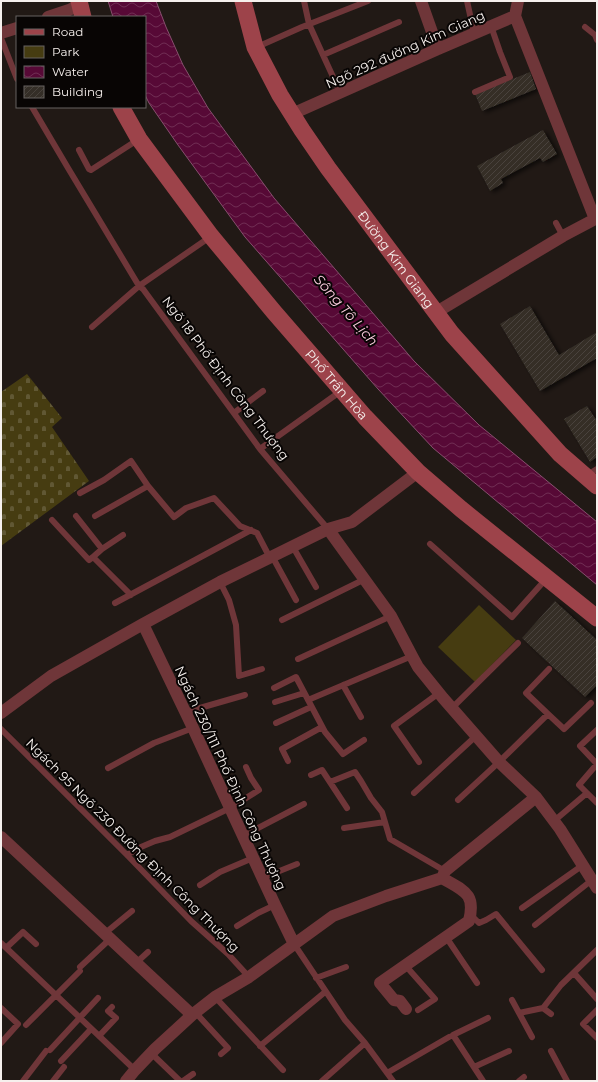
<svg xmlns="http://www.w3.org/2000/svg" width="598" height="1082" font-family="Montserrat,sans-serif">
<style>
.cemetery{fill:url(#cemetery-stones)}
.park{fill:#463c11}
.water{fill:url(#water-waves);stroke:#874e6d}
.building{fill:url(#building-hatch);filter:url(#shadow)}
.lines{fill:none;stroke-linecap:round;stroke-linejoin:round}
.lane{stroke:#6f3639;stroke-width:6}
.street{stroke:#6f3639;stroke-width:12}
.secondary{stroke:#9d434a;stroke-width:17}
.labels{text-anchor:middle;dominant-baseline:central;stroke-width:4;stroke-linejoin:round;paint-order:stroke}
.street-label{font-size:13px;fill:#f6f0ed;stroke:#080504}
.water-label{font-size:14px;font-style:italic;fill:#fccde0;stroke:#080504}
</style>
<defs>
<pattern id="cemetery-stones" width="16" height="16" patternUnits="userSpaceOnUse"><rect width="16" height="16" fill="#463c11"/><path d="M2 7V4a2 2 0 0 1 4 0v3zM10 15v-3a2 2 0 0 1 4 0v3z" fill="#615834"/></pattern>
<pattern id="water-waves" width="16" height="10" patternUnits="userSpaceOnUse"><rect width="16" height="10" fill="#570936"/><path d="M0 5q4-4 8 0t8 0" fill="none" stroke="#702d53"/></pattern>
<pattern id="building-hatch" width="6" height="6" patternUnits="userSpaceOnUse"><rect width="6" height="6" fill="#342e27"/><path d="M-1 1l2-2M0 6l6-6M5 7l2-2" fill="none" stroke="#48423c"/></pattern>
<filter id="shadow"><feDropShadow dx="3.5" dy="2" stdDeviation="2" flood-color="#0009"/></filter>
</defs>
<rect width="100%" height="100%" fill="#211915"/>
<path class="cemetery" d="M27,374L62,418L52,427L89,481L1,546V392Z"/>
<path class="park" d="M479,605L516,640L475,682L438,647Z"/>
<path class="water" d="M108,1H156L166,27L183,65L208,108L274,198L414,361L479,425L597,522V585L433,448L378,389L245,237L178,145L149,103L145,95V17H113Z"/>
<path class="building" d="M530,72L536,89L482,111L475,94Z
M543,130L557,154L543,162L540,158L501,179L503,183L490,191L477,166Z
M530,306L559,355L597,332V358L540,391L500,324Z
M587,406L597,421V457L590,462L564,419Z
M555,601L597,640V685L585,697L522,638Z"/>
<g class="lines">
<path class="lane" d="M304,1L309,24L323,55L399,22
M467,1L474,33
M585,27L595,35L597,40
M1,38L17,79
M257,47L302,27L368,1
M323,55L340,92
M475,92L510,77L500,52L491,26
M32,107L68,168L139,286L143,289L260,449L328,529
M79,150L89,169L91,170L139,139
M556,223L563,236
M92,327L139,286L210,237
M234,413L263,391
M260,449L341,391
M587,475L597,469
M80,493L104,480L131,461L148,486
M76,516L102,549
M95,516L148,486L174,517L186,508L214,498L240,526L257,533L270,558
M52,520L89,560L93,557
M123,535L102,549L93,557L131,595
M430,544L512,617L546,579
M293,547L316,587
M272,556L296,600
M220,582L229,600L236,625L239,676L262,669
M115,603L251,530
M282,620L365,579
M298,659L391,616
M343,685L361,717
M274,688L296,677L325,732L343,754L364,740
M308,700L412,656
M275,702L304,693
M452,708L518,643
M186,712L245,695
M548,714L526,693L549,669
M276,723L311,707
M1,729L127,855L191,921L228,954L249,977
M597,730L580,746L597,764
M288,761L282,749L322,727
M419,762L394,726L439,693
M108,768L154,743L193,728
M311,775L322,770L347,808
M330,782L355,772L361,781L371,798L382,812L390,839L445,871
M414,793L476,736
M587,793L597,803
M458,800L499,762L548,714L564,729L591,703
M554,821L587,793L579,785L597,764
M344,828L385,822
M243,836L304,804
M127,855L141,847L155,841L170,837L230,808L259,790L251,778L246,767
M262,878L297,864
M200,885L220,872L253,858
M522,908L583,865
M471,915L479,923L486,920L496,914L542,970
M535,925L592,880
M237,926L258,913L275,905
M104,934L132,911
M446,937L477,983
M1,943L135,1070
M294,944L345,1020L365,1043L393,1081
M6,948L23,932L36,944
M136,963L148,952
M405,965L435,999L418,1010
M80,967L110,939
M574,973L597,999
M316,978L346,967
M215,997L283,1070
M512,1000L532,1037
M1,1008L18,1024L1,1043
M543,1008L561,985L597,950
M543,1008L551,1014
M597,1010L583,1024L597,1038
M195,1012L228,1048L221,1054
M519,1013L543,1008
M26,1025L80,971
M99,1036L116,1018L108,1011L112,1007
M260,1046L325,992
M50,1050L98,998
M551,1051L567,1081
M151,1053L180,1081
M61,1061L91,1029
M474,1067L509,1051
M387,1073L449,1037
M23,1081L46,1051
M53,1081L64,1067
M183,1081L193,1074
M322,1081L365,1043
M483,1081L453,1035L488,1018
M519,1081L524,1077"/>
<path class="street" d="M421,1L438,49
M515,16L595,219
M48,17L69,10L79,5
M1,33L17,28
M292,114L438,49L515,16L518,1
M435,313L563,236L597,218
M328,529L391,616L412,656L418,667L443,698L499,762L536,797L560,829L597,888
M143,624L193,728L275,905L294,944
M1,713L51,676L143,624L220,582L328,529L352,522L418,472
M1,837L192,1015
M406,1009L400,1001L394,1000L380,983L469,921C476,893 464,891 442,878
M126,1081L135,1070L155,1049L192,1015L215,997L249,977L333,916L386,896L442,878L445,871L536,797"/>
<g class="secondary">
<path d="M79,1L83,17"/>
<path id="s1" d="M243,1L255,47L280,95L302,130L328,168L452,334L560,454L597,486"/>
<path id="s2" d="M121,107L139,139L211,236L274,312L365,417L418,472L461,509L597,618"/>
</g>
</g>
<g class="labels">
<g class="street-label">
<text transform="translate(405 49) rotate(-24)">Ngõ 292 đường Kim Giang</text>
<text stroke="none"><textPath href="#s1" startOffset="303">Đường Kim Giang</textPath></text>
<text transform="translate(226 378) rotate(53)">Ngõ 18 Phố Định Công Thượng</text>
<text stroke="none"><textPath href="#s2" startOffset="352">Phố Trần Hòa</textPath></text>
<text transform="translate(231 778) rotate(65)">Ngách 230/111 Phố Định Công Thượng</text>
<text transform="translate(133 845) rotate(45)">Ngách 95 Ngõ 230 Đường Định Công Thượng</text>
</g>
<g class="water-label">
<text transform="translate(346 310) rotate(49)">Sông Tô Lịch</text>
</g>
</g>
<rect width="598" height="1082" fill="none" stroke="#f6f0ed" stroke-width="4"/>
<rect x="16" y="16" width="130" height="92" fill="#080504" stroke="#676361"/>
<rect x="24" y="29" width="20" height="6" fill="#9d434a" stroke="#676361"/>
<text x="52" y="36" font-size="12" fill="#f6f0ed">Road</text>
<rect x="24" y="46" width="20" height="12" fill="#463c11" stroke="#676361"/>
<text x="52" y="56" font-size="12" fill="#f6f0ed">Park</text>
<rect x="24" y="66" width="20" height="12" fill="url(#water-waves)" stroke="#676361"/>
<text x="52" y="76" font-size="12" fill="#f6f0ed">Water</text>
<rect x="24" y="86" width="20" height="12" fill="url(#building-hatch)" stroke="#676361"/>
<text x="52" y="96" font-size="12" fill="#f6f0ed">Building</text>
</svg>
